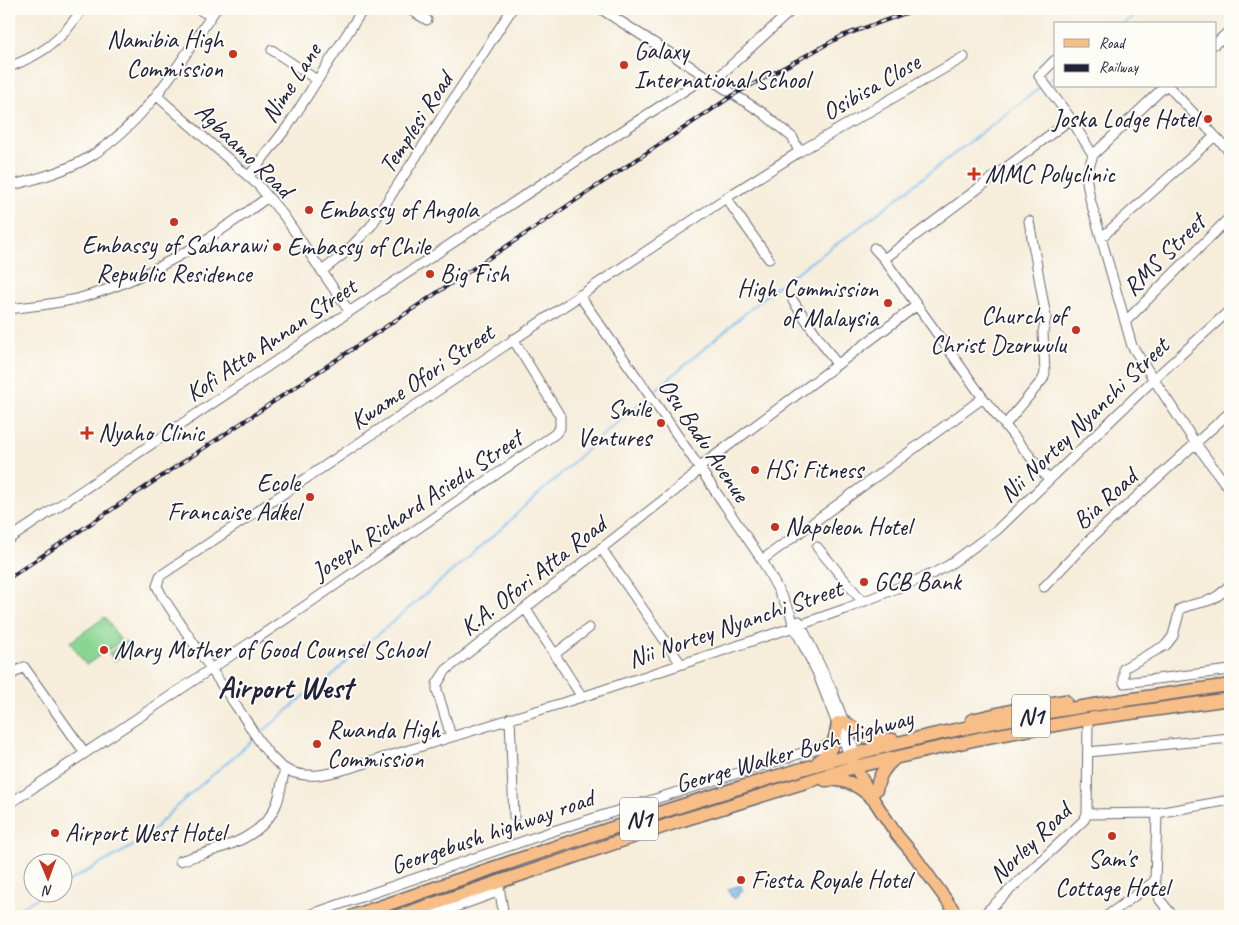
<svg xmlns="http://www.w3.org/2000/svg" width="1239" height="925" font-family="Caveat,sans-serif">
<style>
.pitch{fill:#88d593;stroke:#557c67}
.water{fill:url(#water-ripples);stroke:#4e7096}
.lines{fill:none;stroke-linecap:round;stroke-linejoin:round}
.stream{stroke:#7abef0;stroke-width:2}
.minor-casing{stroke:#6c6973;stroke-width:11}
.major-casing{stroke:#6c6973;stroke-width:14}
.highway-casing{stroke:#6c6973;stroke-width:15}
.minor{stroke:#fff;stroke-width:9}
.major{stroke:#f7be87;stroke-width:11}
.highway{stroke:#f7be87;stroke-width:12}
.rail-casing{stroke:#22223b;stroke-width:4}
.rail{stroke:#fdfcf7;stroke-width:2;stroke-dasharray:5.5;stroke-linecap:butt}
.poi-dot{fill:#c8321e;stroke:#fdfcf7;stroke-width:2}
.labels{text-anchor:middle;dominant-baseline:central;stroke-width:4;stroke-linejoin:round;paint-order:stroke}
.shield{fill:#fdfcf7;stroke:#646373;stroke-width:1}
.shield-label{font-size:24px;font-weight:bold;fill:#22223b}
.poi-label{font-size:25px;fill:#22223b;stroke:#fdfcf7;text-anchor:start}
.street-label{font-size:25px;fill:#22223b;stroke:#fdfcf7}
.district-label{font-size:30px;font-weight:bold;fill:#22223b;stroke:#fdfcf7}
</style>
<defs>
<pattern id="water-ripples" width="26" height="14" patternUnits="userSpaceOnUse" patternTransform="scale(1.25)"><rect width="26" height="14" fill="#7abef0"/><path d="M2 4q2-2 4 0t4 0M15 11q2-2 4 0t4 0" fill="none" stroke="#69a3cf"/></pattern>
</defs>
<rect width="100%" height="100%" fill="#fdfcf7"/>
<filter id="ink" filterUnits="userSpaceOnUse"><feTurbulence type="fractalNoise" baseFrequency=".02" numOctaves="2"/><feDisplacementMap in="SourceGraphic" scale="10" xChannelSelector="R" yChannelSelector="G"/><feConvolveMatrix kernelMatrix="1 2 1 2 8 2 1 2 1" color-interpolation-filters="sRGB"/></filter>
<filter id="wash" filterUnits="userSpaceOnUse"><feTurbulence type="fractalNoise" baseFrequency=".0096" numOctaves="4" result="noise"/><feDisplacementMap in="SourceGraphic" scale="20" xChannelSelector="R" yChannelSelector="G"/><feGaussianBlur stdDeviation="1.12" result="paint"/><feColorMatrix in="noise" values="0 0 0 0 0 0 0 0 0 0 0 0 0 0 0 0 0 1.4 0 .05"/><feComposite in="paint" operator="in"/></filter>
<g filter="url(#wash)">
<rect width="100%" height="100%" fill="#f6edda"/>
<path class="pitch" d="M105,617L121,641L86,665L70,642Z
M126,641L132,649L114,661L109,653Z"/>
<path class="water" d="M741,885L743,891L736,894H740L735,899L731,896L733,895H730L728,889Z"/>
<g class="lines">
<path class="stream" d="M1123,24L1144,9
M1047,82L1055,75
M651,394L776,287L852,233L1042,86
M260,734L310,691L327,681L357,650L380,633L508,523C524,505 543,491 561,474C589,447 617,421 648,397
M62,885L142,841L178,805L254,739
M9,914L48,892"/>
</g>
</g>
<g filter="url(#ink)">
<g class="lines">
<defs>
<path id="minor" d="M198,9L211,16
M409,9L427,20
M601,9L763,113L793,138L799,152
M1222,38L1230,47
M1215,44L1230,30
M272,50L317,80
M964,57L799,152L726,198L160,576L157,586L162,596C188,635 214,674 241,713C252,729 269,761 287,770C308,780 329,774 350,768L582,697L794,627L845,609L932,574L949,565L997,530L1154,379L1230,310
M1055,60L1039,76L1071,119L1093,155
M9,67C43,54 62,40 82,9
M714,81L793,9
M1165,86L1093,155L1086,176L1090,199L1132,346L1196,444L1230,490
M1168,86L1230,152
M157,96L259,186L284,216L349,311
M249,176L288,126L363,9
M9,186C36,179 67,171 91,156C147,121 180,62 216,9
M726,198L769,259
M1102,237L1215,136
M874,248L884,259L983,398L1049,480
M884,259L1071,119
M322,271L345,253L371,226L512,9
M579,295L669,423L762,560L790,612L794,627L817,672L849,755
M793,301L836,363
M9,309C33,306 57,304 80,298C149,279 211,239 268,197
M1125,322L1230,217
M1005,425L1043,379L1045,373L1043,332L1046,317L1029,221
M9,539C242,385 472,227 707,76
M817,547L863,602
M601,548L681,664
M762,560L983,398
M1230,584C1211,607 1202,599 1180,609L1173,636L1166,645L1124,668V683L1230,670
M1044,587L1087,542L1230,412
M525,608L582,697
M799,621L833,693L856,754
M555,654L589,628
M9,676L24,667L85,753
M510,718L514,817
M451,736L437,690V684L446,670L690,479L705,463L916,306
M1088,752L1230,738
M9,804L302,608L555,434L560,428V416L513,339
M1157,813L1155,881L1160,900L1173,916
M1087,814L1157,813L1230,800
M180,861C215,849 262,842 277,803C281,792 282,780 285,769
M499,887L504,916
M306,916L553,831L834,743
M431,916L500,891
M982,916L1084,820L1087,814L1088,719
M1107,916L1155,881
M1228,916L1230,915"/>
<path id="major" d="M851,759L873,799L897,835L913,854L958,916"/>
<path id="highway" d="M972,720L1023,708L1065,701
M845,722L866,737L893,740
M817,763C832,751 835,742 838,723
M825,780C845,778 859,785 873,799
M876,790C879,777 883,768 894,759
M353,916C517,860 681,802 848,756C973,721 1102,703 1230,685
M398,916L683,820L854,767L982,738L1088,719L1230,699"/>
</defs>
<use href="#minor" class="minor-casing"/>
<use href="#major" class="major-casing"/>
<use href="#highway" class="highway-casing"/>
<use href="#minor" class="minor"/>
<use href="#major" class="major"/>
<use href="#highway" class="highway"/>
<defs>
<path id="rail" d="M9,578L735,94L842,36L917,9"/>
</defs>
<use href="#rail" class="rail-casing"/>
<use href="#rail" class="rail"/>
</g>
</g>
<g class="poi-dot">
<circle cx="233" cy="54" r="5"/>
<circle cx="624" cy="65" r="5"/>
<circle cx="1208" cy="119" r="5"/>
<path d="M971.5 166.5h5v5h5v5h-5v5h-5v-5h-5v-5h5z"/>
<circle cx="309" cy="210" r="5"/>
<circle cx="174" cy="222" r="5"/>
<circle cx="277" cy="247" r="5"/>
<circle cx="430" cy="274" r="5"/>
<circle cx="888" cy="303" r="5"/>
<circle cx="1076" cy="330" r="5"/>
<circle cx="661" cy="423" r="5"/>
<path d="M84.5 425.5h5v5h5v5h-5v5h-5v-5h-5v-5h5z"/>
<circle cx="755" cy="470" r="5"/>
<circle cx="310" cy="497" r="5"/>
<circle cx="775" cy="527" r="5"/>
<circle cx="864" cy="582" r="5"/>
<circle cx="104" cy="650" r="5"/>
<circle cx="317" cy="744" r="5"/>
<circle cx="55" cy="833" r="5"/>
<circle cx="1112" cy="836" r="5"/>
<circle cx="741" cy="880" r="5"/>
</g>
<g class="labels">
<g class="shield">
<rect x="1012" y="694.5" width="38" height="43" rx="4"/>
<rect x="620" y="797.5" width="38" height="43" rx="4"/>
</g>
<g class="shield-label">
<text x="1031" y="716">N1</text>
<text x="639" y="819">N1</text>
</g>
<g class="poi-label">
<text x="223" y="40" text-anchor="end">Namibia High<tspan x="223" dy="29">Commission</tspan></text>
<text x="634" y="51">Galaxy<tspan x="634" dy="29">International School</tspan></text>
<text x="1198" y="119" text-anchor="end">Joska Lodge Hotel</text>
<text x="985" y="174">MMC Polyclinic</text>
<text x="319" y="210">Embassy of Angola</text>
<text x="174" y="245" text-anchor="middle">Embassy of Saharawi<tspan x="174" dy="29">Republic Residence</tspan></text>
<text x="287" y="247">Embassy of Chile</text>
<text x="440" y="274">Big Fish</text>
<text x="878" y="289" text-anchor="end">High Commission<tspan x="878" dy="29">of Malaysia</tspan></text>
<text x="1066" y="316" text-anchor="end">Church of<tspan x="1066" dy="29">Christ Dzorwulu</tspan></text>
<text x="651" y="409" text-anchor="end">Smile<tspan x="651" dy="29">Ventures</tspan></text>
<text x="98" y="433">Nyaho Clinic</text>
<text x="765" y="470">HSi Fitness</text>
<text x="300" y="483" text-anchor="end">Ecole<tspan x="300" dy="29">Francaise Adkel</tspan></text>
<text x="785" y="527">Napoleon Hotel</text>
<text x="874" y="582">GCB Bank</text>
<text x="114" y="650">Mary Mother of Good Counsel School</text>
<text x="327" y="730">Rwanda High<tspan x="327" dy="29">Commission</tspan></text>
<text x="65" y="833">Airport West Hotel</text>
<text x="1112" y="859" text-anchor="middle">Sam's<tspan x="1112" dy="29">Cottage Hotel</tspan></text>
<text x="751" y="880">Fiesta Royale Hotel</text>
</g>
<g class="street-label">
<text transform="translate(291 83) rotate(-57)">Nime Lane</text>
<text transform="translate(871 87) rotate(-30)">Osibisa Close</text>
<text transform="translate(416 123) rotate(-57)">Templesi Road</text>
<text transform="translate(244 150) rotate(44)">Agbaamo Road</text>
<text transform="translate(1164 255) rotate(-45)">RMS Street</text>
<text transform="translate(271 340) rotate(-34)">Kofi Atta Annan Street</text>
<text transform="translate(422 377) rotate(-34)">Kwame Ofori Street</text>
<text transform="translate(1084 420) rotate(-44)">Nii Nortey Nyanchi Street</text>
<text transform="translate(704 440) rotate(56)">Osu Badu Avenue</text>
<text transform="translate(1105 499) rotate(-42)">Bia Road</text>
<text transform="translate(417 505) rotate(-34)">Joseph Richard Asiedu Street</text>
<text transform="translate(533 576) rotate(-38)">K.A. Ofori Atta Road</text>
<text transform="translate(735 624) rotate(-19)">Nii Nortey Nyanchi Street</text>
<text transform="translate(794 751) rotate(-16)">George Walker Bush Highway</text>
<text transform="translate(492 832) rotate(-19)">Georgebush highway road</text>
<text transform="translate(1030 843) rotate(-44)">Norley Road</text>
</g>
<g class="district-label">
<text x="285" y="688">Airport West</text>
</g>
</g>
<rect width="1239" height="925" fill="none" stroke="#fdfcf7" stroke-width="30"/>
<rect x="1054" y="22" width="162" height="65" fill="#fdfcf7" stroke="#a5a5ac"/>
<rect x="1064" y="39" width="25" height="8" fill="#f7be87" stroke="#a5a5ac"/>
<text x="1099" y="48" font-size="15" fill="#22223b">Road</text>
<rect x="1064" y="64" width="25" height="8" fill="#22223b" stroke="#a5a5ac"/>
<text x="1099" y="72" font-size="15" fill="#22223b">Railway</text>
<g transform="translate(48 878) rotate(179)"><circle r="24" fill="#fdfcf7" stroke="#a5a5ac"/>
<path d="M0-4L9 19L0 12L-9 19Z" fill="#c8321e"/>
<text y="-8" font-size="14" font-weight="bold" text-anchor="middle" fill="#22223b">N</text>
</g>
</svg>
